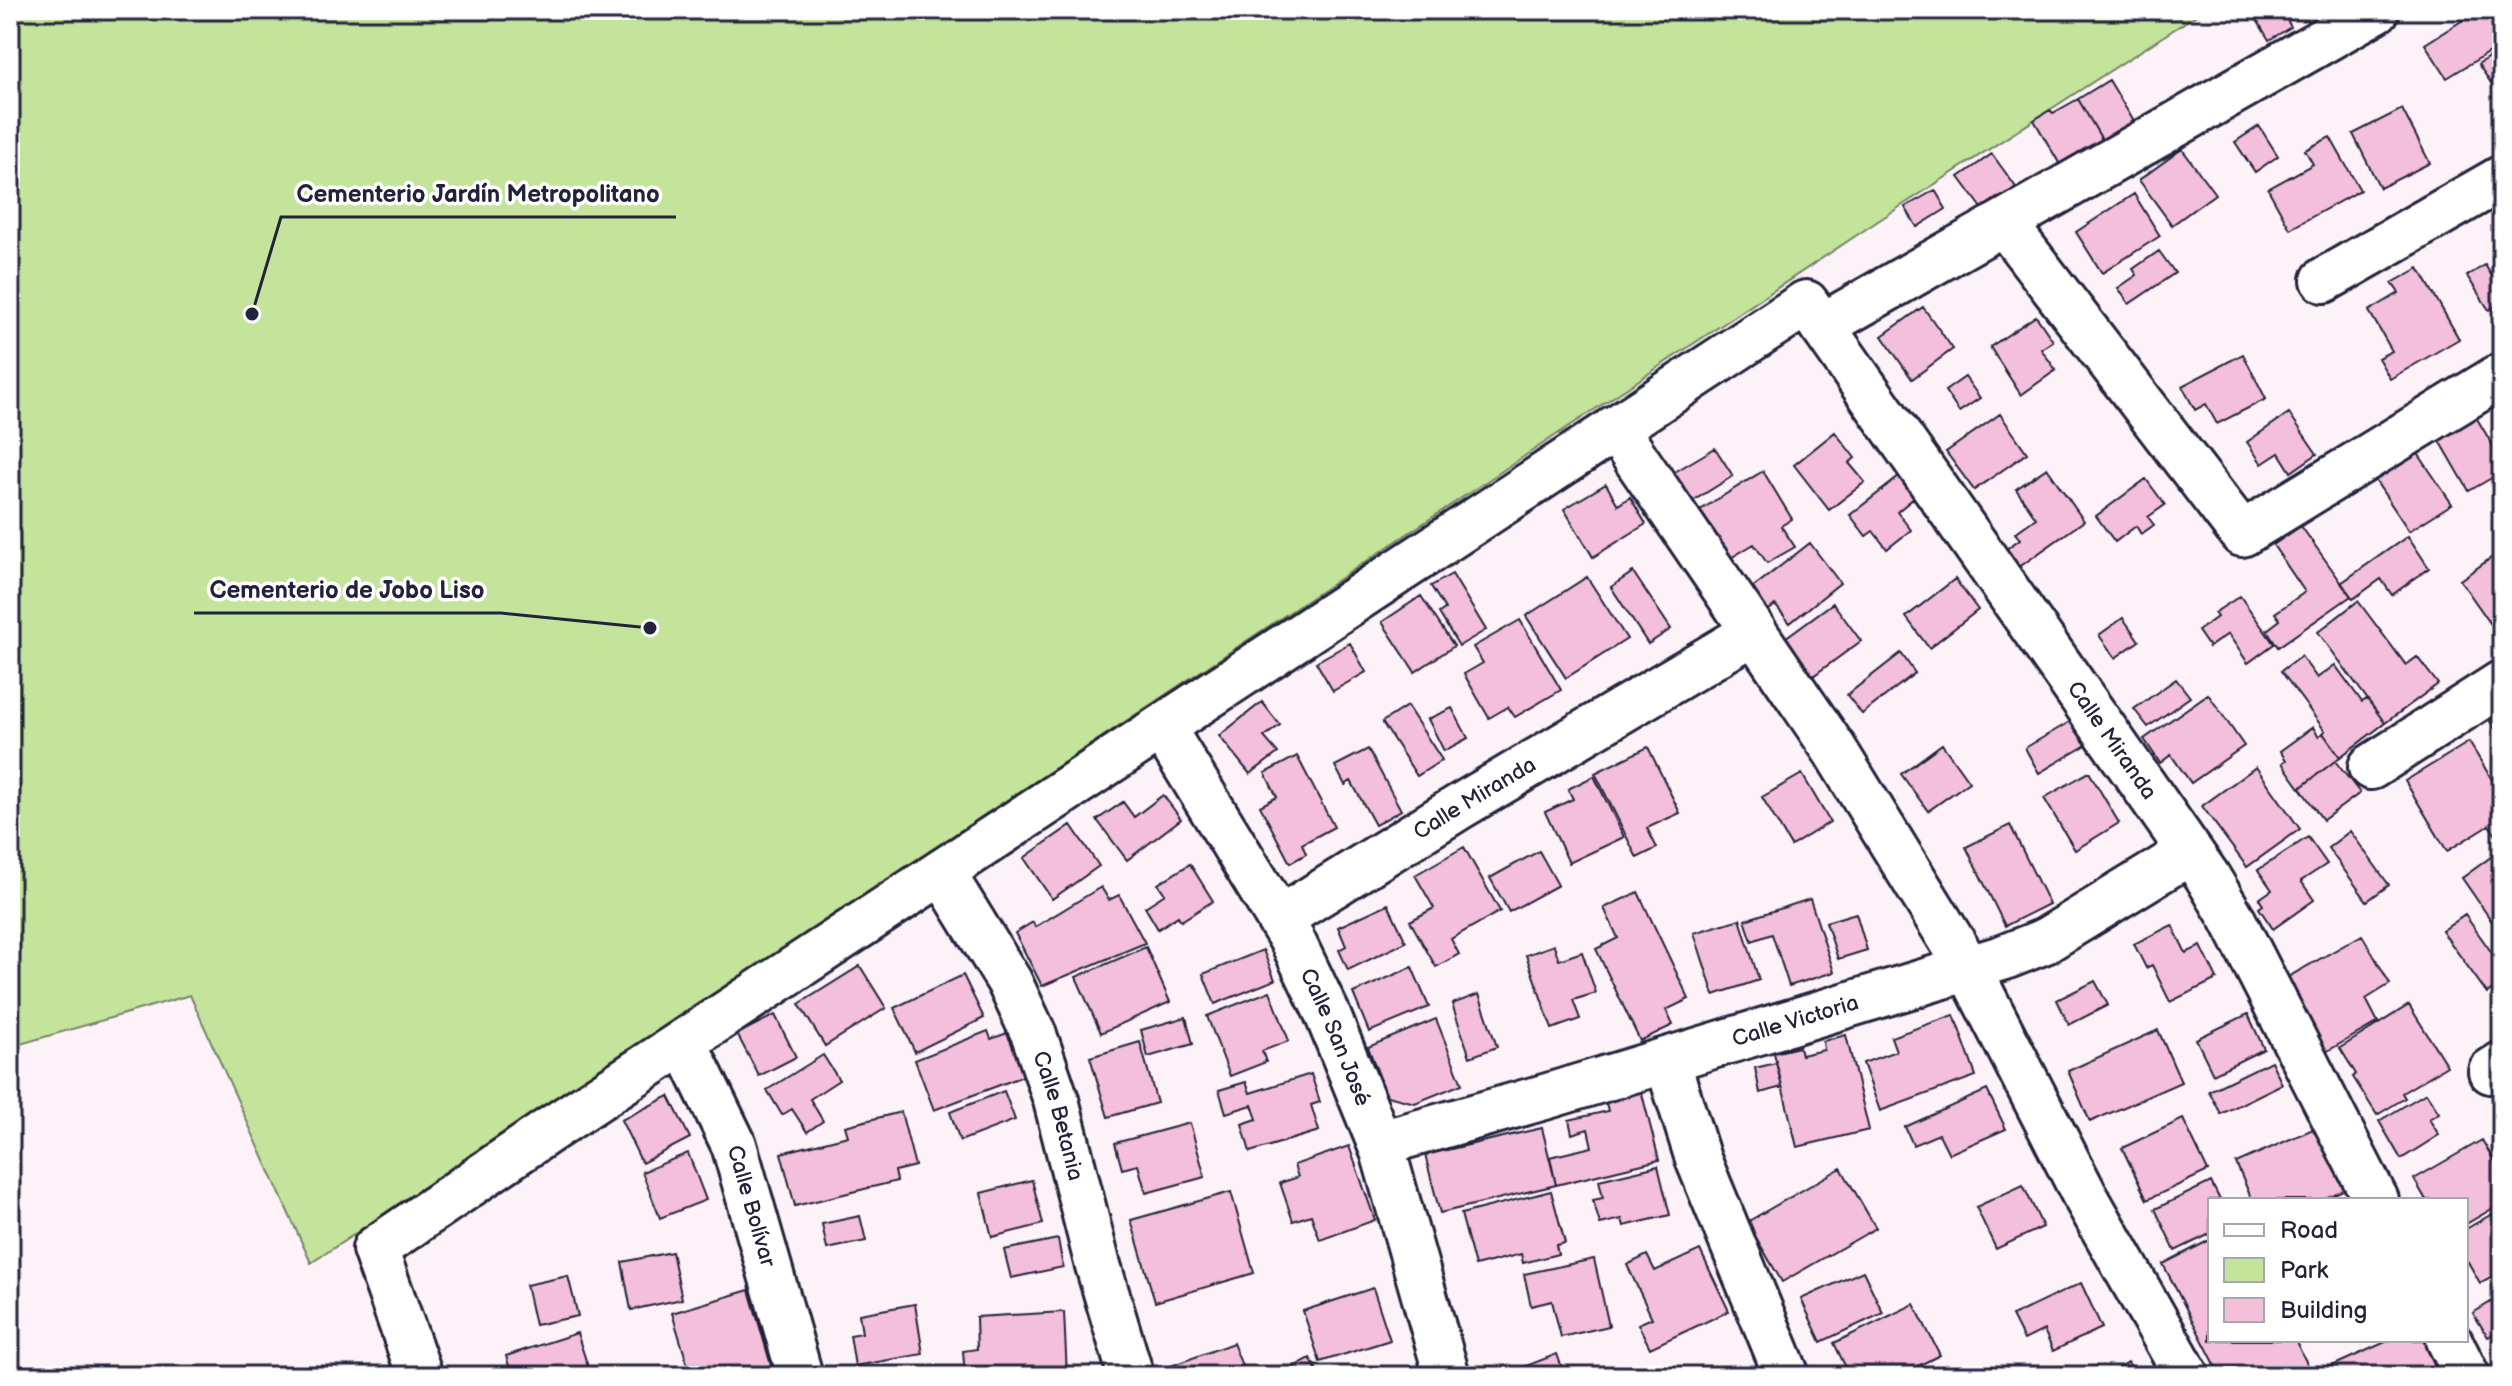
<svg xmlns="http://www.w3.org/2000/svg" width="2512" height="1386" font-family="'Balsamiq Sans',sans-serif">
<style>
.green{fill:#c4e39b;stroke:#73826b;stroke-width:2}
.building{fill:#f4bfdb;stroke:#22223b;stroke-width:2}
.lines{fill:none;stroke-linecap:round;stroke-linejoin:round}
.minor-casing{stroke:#22223b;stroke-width:50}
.minor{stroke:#fff;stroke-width:44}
.labels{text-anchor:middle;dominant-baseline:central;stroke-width:7;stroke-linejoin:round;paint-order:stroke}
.street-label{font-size:22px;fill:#22223b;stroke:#fff}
.leader{fill:none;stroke:#22223b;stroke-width:3}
.callout-dot{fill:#22223b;stroke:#fff;stroke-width:3}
.callout-label{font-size:24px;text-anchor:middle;font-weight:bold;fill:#22223b;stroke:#fff;stroke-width:7;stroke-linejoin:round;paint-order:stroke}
</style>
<rect width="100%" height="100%" fill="#fdf2f8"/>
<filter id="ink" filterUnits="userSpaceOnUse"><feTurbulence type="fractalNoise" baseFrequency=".0125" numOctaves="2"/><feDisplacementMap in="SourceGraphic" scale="16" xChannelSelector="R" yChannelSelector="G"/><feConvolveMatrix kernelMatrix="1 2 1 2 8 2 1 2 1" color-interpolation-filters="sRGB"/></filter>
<g filter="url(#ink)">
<path class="green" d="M10,10H2204L1878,221L311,1263L190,995L10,1047Z"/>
<path class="building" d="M2251,10H2281L2291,27L2269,40Z
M2303,10H2337L2311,25Z
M2479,10H2493L2502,24V44L2447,78L2425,44Z
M2502,48V99L2478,64Z
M2109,80L2136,125L2104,143L2078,99Z
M2078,99L2104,143L2062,168L2034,120L2050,110L2053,113Z
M2402,109L2430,163L2380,188L2353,134Z
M2259,126L2278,156L2255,172L2235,142Z
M2330,137L2360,190L2290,229L2268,189L2313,164L2305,150Z
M2182,149L2215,194L2172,225L2139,180Z
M1992,154L2018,190L2000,203L1997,198L1982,208L1959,177Z
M1935,190L1946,209L1917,227L1905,207Z
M2134,194L2160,236L2102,273L2076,232Z
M2159,251L2175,273L2129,304L2118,288L2137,275L2133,269Z
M2485,265L2502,292V302L2489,310L2467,276Z
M2419,268L2459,339L2390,379L2378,358L2392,351L2369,311L2399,293L2392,283Z
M1923,307L1953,349L1912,379L1882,336Z
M2036,316L2053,341L2041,349L2056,370L2021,395L1990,347Z
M2243,354L2266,399L2217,424L2206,404L2195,410L2182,386Z
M1965,377L1980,398L1959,412L1945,391Z
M2473,412L2502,461V472L2469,491L2439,439Z
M2289,413L2317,454L2291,472L2279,453L2262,464L2247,442Z
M2000,414L2027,453L1974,490L1946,452Z
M1835,432L1855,458L1849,463L1865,482L1829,510L1794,465Z
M1715,448L1733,476L1691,502L1673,473Z
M2415,449L2452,504L2409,531L2373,477Z
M2047,468L2084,521L2015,570L2002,552L2020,539L2015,533L2036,518L2016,489Z
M1763,471L1792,519L1781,526L1795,547L1767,563L1754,544L1724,562L1694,514Z
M1899,477L1915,497L1897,512L1911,530L1887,549L1873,531L1866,536L1850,515Z
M2146,479L2165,505L2148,517L2154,525L2141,534L2136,526L2115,542L2096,516Z
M1606,484L1618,505L1630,497L1646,524L1593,557L1564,509Z
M2301,526L2351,596L2278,647L2267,630L2280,620L2275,613L2305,592L2273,545Z
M2408,536L2429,568L2392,595L2381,579L2353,599L2341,583Z
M1810,543L1840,583L1790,623L1775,605L1768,611L1751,589Z
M2501,551L2502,629L2497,633L2460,580Z
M1633,572L1671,629L1648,644L1611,587Z
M1452,574L1486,630L1459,646L1439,613L1445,609L1431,586Z
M1587,577L1627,639L1566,678L1526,616Z
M1955,579L1978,610L1929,648L1906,617Z
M1421,596L1454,646L1415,672L1382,622Z
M2240,596L2274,644L2248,663L2228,634L2209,647L2198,631L2217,617L2214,613Z
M2358,601L2406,665L2417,657L2438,684L2385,723L2318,632Z
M1833,603L1861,641L1813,676L1785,638Z
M2123,618L2139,641L2115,658L2099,635Z
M1520,620L1561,690L1515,717L1508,707L1489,718L1464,674L1483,663L1473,647Z
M1350,643L1366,672L1333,691L1316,662Z
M1901,653L1915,673L1862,714L1847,695Z
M2301,656L2317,678L2335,665L2362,702L2367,699L2385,723L2340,757L2323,733L2325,731L2281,671Z
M2176,679L2190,697L2148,727L2134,709Z
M2208,694L2244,746L2191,783L2171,755L2160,763L2144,739Z
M1262,702L1280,725L1264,737L1278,753L1250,774L1219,736Z
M2502,704V740L2486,715Z
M1407,706L1442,760L1417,776L1382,722Z
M1452,708L1468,738L1444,751L1428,719Z
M2078,717L2093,741L2039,773L2025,748Z
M2313,727L2318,736L2323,733L2340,757L2300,788L2282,763L2286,760L2280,751Z
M2469,742L2502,796V844L2489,825L2447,851L2405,781Z
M1942,744L1969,782L1928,811L1901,774Z
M1648,747L1680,813L1647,828L1657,848L1637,858L1595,773Z
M1368,749L1401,810L1375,825L1351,781L1345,785L1335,766Z
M1297,756L1334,827L1302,844L1306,854L1290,863L1260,806L1277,797L1265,773Z
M2335,761L2360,793L2323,820L2300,788Z
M2256,767L2300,829L2247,867L2202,806Z
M2089,772L2119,823L2075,850L2044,798Z
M1802,774L1830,822L1791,846L1762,797Z
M1594,776L1624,837L1569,863L1545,812L1573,799L1568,789Z
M1163,795L1181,819L1127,860L1097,820L1123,802L1134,817Z
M1071,825L1099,866L1052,899L1024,858Z
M2010,825L2049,904L2005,926L1966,847Z
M2350,831L2389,885L2367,901L2328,848Z
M2308,837L2327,864L2301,881L2314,900L2273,929L2259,908L2263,905L2259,899L2272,890L2258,870Z
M1464,847L1500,911L1451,939L1459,954L1436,967L1410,921L1434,908L1415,875Z
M2502,849V936L2462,878Z
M1539,851L1558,885L1509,912L1490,878Z
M1190,864L1213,901L1181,921L1178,916L1158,929L1145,907L1165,894L1158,884Z
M1101,887L1109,900L1119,895L1145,943L1042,986L1015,933L1033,922L1035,927Z
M1638,892L1689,999L1666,1010L1673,1025L1640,1041L1596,949L1618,938L1604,908Z
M1810,899L1834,972L1789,986L1772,934L1752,941L1745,920Z
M1388,904L1406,942L1348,970L1339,950L1346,946L1338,927Z
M1856,913L1867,950L1838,959L1826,922Z
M2465,915L2502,967V982L2487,993L2442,931Z
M1740,919L1759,980L1714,995L1694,933Z
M2172,925L2186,953L2201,946L2217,979L2170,1002L2152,965L2146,968L2134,944Z
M2362,935L2390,984L2366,999L2378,1022L2324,1053L2283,980Z
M1554,945L1559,960L1582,952L1596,993L1573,1000L1580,1019L1552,1029L1526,955Z
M1146,947L1170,1002L1101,1033L1076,977Z
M1263,950L1275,980L1215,1004L1203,974Z
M860,966L886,1008L825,1046L799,1004Z
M1412,967L1429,1007L1369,1032L1353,993Z
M963,975L984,1018L915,1052L894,1008Z
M2095,981L2108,1005L2069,1025L2057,1000Z
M1270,991L1289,1041L1262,1051L1266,1062L1230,1076L1207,1016Z
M1479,994L1497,1047L1470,1057L1452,1004Z
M2409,1005L2447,1066L2402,1093L2405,1098L2377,1115L2353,1077L2356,1074L2340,1048Z
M2248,1014L2264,1049L2213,1074L2196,1039Z
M775,1015L796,1057L759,1076L737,1034Z
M1954,1015L1976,1076L1880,1111L1863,1063L1896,1051L1891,1037Z
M1186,1017L1193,1044L1148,1057L1141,1030Z
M1436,1019L1462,1084L1415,1103L1387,1096L1368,1047Z
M2158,1030L2181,1082L2090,1122L2068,1071Z
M988,1031L991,1039L1010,1032L1026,1075L934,1110L915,1060Z
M1846,1035L1869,1130L1797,1147L1774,1053L1799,1047L1801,1055L1824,1050L1823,1041Z
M1140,1042L1157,1103L1108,1117L1090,1057Z
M823,1055L839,1080L810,1099L823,1121L807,1132L792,1109L782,1115L767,1090Z
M2271,1061L2282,1084L2221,1114L2209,1091Z
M1776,1063L1782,1087L1760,1093L1755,1068Z
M1311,1074L1320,1102L1311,1105L1319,1131L1250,1152L1242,1124L1257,1119L1252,1105L1226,1113L1219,1090L1246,1082L1250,1093Z
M1640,1086L1659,1160L1556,1185L1550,1157L1592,1147L1588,1129L1572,1134L1569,1120L1608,1111L1604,1095Z
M1987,1090L2006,1129L1949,1154L1939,1134L1913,1145L1905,1127Z
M1004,1091L1015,1120L960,1141L950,1112Z
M2426,1093L2439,1113L2429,1119L2439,1135L2401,1159L2379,1121Z
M669,1096L690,1138L642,1163L621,1120Z
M901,1112L915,1166L895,1171L897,1181L795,1206L781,1153L848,1136L845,1126Z
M2183,1119L2208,1171L2147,1200L2122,1148Z
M1190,1123L1205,1177L1146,1193L1138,1165L1122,1169L1115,1143Z
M2322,1125L2350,1187L2321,1200H2252L2236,1163Z
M1542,1128L1556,1185L1440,1213L1425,1155Z
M2482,1140L2502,1174V1203L2466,1224V1200H2426L2414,1179Z
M1349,1146L1375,1220L1320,1240L1311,1215L1293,1221L1280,1183L1298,1177L1294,1165Z
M688,1153L706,1200L660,1218L642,1172Z
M1658,1166L1670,1215L1624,1226L1622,1219L1600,1224L1593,1200L1603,1198L1599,1180Z
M1841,1168L1876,1228L1782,1282L1747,1222Z
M1032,1180L1043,1224L992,1237L981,1193Z
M2211,1182L2220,1200H2210V1234L2175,1251L2155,1209Z
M2023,1185L2043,1227L1996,1249L1976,1207Z
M1551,1191L1565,1243L1556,1245L1558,1254L1523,1263L1521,1254L1475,1266L1461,1214Z
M1231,1192L1254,1273L1155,1302L1131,1220Z
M2492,1214L2502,1232V1271L2480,1283L2468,1262L2466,1264V1229Z
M860,1216L866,1241L827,1249L822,1224Z
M1058,1239L1063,1267L1011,1278L1004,1250Z
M2210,1240V1340H2295L2310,1369L2298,1376H2221L2163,1264Z
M1700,1250L1729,1311L1650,1348L1638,1324L1652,1318L1627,1265L1647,1255L1655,1271Z
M672,1252L682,1299L631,1310L622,1262Z
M1594,1259L1609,1326L1561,1337L1552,1301L1531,1306L1524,1274Z
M1863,1271L1883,1313L1821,1342L1801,1299Z
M568,1276L578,1316L535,1325L526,1285Z
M2081,1283L2102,1328L2053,1351L2044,1330L2024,1340L2012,1316Z
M1373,1288L1390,1340L1320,1362L1303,1311Z
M749,1290L773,1372L760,1376H691L672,1313Z
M2502,1295V1329L2488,1337L2473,1313Z
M915,1304L923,1354L855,1366L850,1335L862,1333L859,1314Z
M1914,1304L1940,1355L1898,1376H1850L1834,1343Z
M1064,1312L1067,1376H965L963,1351L977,1349L976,1317Z
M577,1333L591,1376H512L506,1356Z
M2432,1340L2442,1362L2409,1376H2310L2390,1340Z
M1233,1343L1246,1376H1171L1168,1367Z
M1557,1354L1565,1376H1500Z
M1310,1358L1320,1376H1282L1281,1374Z
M2128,1362L2137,1376H2105Z"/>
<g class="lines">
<defs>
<g id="minor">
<path d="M2004,223L2242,534L2502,375"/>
<path d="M2324,280L2502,178"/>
<path d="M1822,326L2377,10"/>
<path d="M1615,428L1834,749L1969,969L2084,1194L2187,1376"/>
<path id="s1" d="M1162,727L1292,940L1326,1011L1383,1151L1447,1376"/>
<path d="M2371,767L2502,683"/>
<path id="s2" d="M942,872L1009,981L1034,1035L1056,1100L1097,1262L1131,1376"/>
<path id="s3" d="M1279,919L1459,807L1754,632"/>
<path id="s4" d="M684,1042L734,1145L800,1376"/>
<path d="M1667,1060L1698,1159L1787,1376"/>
<path d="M2491,1071L2502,1064"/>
<path id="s5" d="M1381,1143L1548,1096L2002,958L2045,941L2190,852"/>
<path d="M2449,1340L2467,1376"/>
<path id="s6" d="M420,1376L375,1249L548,1131L1806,303L2207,876L2232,918L2376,1200"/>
</g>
</defs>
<use href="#minor" class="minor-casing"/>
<use href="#minor" class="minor"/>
</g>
</g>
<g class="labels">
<g class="street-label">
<text stroke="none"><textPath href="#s6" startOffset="2384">Calle Miranda</textPath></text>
<text stroke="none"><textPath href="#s3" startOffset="230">Calle Miranda</textPath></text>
<text stroke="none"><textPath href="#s5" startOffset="432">Calle Victoria</textPath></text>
<text stroke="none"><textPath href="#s1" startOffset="356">Calle San José</textPath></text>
<text stroke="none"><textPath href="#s2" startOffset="272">Calle Betania</textPath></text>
<text stroke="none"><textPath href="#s4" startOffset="178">Calle Bolívar</textPath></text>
</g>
</g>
<path class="leader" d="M252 314L281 217H676M650 628L501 613H194"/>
<g class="callout-dot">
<circle cx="252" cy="314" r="8"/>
<circle cx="650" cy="628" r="8"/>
</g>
<g class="callout-label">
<text x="478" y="202">Cementerio Jardín Metropolitano</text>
<text x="347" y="598">Cementerio de Jobo Liso</text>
</g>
<rect width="2512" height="1386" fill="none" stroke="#fff" stroke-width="40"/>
<rect x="20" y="20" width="2472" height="1346" fill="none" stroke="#22223b" stroke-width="3" filter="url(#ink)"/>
<rect x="2208" y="1198" width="260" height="144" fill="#ffffff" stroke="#a7a7b1" stroke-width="2"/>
<rect x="2224" y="1224" width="40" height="12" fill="#ffffff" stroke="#a7a7b1" stroke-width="2"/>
<text x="2280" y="1238" font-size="24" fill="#22223b">Road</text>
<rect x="2224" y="1258" width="40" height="24" fill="#c4e39b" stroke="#a7a7b1" stroke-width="2"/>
<text x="2280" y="1278" font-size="24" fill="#22223b">Park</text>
<rect x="2224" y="1298" width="40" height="24" fill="#f4bfdb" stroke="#a7a7b1" stroke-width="2"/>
<text x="2280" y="1318" font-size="24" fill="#22223b">Building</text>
</svg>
